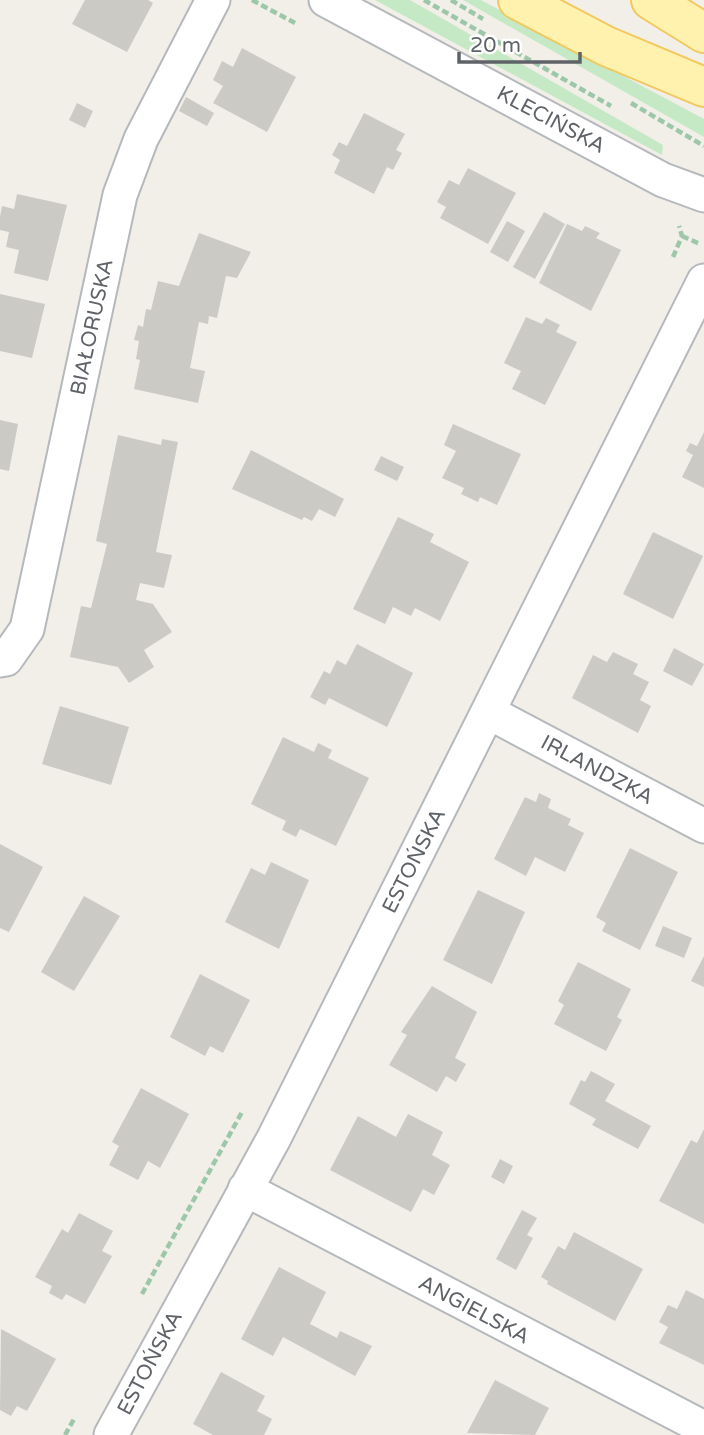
<svg xmlns="http://www.w3.org/2000/svg" width="704" height="1435" font-family="'Varela Round',sans-serif">
<style>
.green{fill:#c5e8c5}
.building{fill:#cccac5}
.lines{fill:none;stroke-linecap:round;stroke-linejoin:round}
.street-casing{stroke:#b5b8bc;stroke-width:37}
.primary-casing{stroke:#f2c960;stroke-width:42}
.path{stroke:#9cc7a9;stroke-width:4.5;stroke-dasharray:7 3.5;stroke-linecap:butt}
.street{stroke:#fff;stroke-width:33}
.primary{stroke:#fff2af;stroke-width:38}
.labels{text-anchor:middle;dominant-baseline:central;stroke-width:6;stroke-linejoin:round;paint-order:stroke}
.street-label{font-size:21px;fill:#5f6368;stroke:#fff}
</style>
<rect width="100%" height="100%" fill="#f1efe8"/>
<path class="green" d="M375,0H410L663,145L662,155Z
M463,0H481L704,119V137Z"/>
<path class="building" d="M85,0H148L153,3L127,52L72,24Z
M242,48L296,77L267,132L213,103L223,86L213,80L222,61L233,67Z
M186,97L214,113L207,126L179,111Z
M77,103L93,111L85,128L69,120Z
M364,113L405,134L396,150L402,153L393,170L387,167L374,194L334,173L340,160L332,155L339,142L347,146Z
M468,168L516,193L488,244L440,218L446,207L437,202L449,180L459,185Z
M17,194L67,205L48,281L14,273L19,250L6,247L9,232L0,230V217L2,206L14,209Z
M544,212L565,224L535,279L513,267Z
M507,221L525,231L508,262L490,252Z
M567,224L582,231L585,226L600,233L596,238L621,250L591,311L539,283Z
M199,233L251,252L237,278L226,276L217,318L209,316L208,324L199,322L190,368L205,371L198,403L134,389L140,360L136,359L139,341L134,340L138,325L143,327L146,309L151,310L158,281L179,286Z
M0,294L45,304L32,358L0,351Z
M526,317L542,324L546,318L560,325L556,332L577,342L545,405L512,389L521,371L504,363Z
M0,420L18,424L9,471L0,469Z
M453,424L521,454L497,505L480,497L478,502L461,494L464,488L442,478L456,451L444,445Z
M704,432V488L682,477L693,455L686,451L690,443L697,446Z
M118,435L161,445L162,439L178,442L156,552L172,555L164,588L140,583L136,600L153,604L172,632L144,650L154,667L129,683L118,667L70,657L81,606L91,608L107,544L96,541Z
M251,450L344,499L335,517L319,509L312,521L304,517L302,520L232,489Z
M381,456L404,467L397,481L374,470Z
M398,517L434,534L430,542L469,562L440,621L415,608L411,616L393,607L385,624L353,609Z
M653,532L703,556L673,619L623,594Z
M357,644L413,673L387,727L329,698L325,705L310,697L324,671L330,674L337,660L346,665Z
M674,648L704,664L692,686L663,671Z
M613,652L638,664L633,674L649,682L640,700L651,706L638,733L572,698L593,655L607,662Z
M60,706L129,727L111,785L42,764Z
M283,737L314,752L318,743L332,750L328,758L369,778L336,846L300,829L296,837L282,830L286,821L251,804Z
M539,793L551,799L548,808L571,819L568,825L584,833L565,872L535,857L526,876L494,859L525,797L536,802Z
M0,844L43,867L9,932L0,928Z
M630,848L678,872L640,950L602,931L606,923L596,917Z
M271,862L309,880L279,949L225,922L251,868L265,875Z
M478,890L525,912L492,984L443,960Z
M84,896L120,916L74,991L41,972Z
M663,926L692,938L684,958L655,946Z
M704,956V987L691,981Z
M578,962L631,989L617,1017L622,1020L606,1051L554,1024L564,1005L558,1001Z
M200,974L250,1000L223,1053L210,1046L205,1056L170,1037Z
M432,986L477,1012L455,1058L466,1064L456,1082L446,1076L437,1092L389,1065L407,1035L401,1032Z
M591,1071L615,1084L605,1101L651,1126L638,1149L592,1125L596,1119L569,1104L581,1080L585,1082Z
M141,1088L189,1114L160,1168L148,1161L138,1180L109,1165L119,1146L112,1142Z
M408,1114L443,1132L432,1155L450,1165L434,1195L423,1189L411,1212L330,1170L358,1116L396,1137Z
M704,1129V1224L659,1201L691,1140L697,1143Z
M500,1159L513,1166L504,1184L491,1177Z
M522,1210L537,1218L527,1235L533,1238L516,1270L496,1259Z
M79,1213L113,1231L102,1251L112,1256L85,1304L66,1294L62,1300L49,1293L52,1286L35,1277L62,1229L68,1233Z
M574,1232L643,1269L615,1321L547,1284L548,1281L541,1277L558,1246L565,1250Z
M279,1267L326,1292L310,1324L337,1338L340,1331L372,1346L355,1376L283,1337L273,1356L241,1339Z
M686,1290L704,1299V1365L659,1343L668,1327L659,1322L668,1305L677,1309Z
M1,1329L56,1359L27,1411L17,1406L11,1416L0,1410Z
M221,1372L265,1396L257,1411L272,1419L264,1435H213L193,1424Z
M495,1380L549,1408L535,1435L467,1433Z"/>
<g class="lines">
<defs>
<path id="street" d="M326,0L663,180L704,195
M0,660L6,659L27,629L120,195L141,139L213,0
M490,713L704,826
M245,1189L704,1428
M111,1435L274,1138L704,281"/>
<path id="primary" d="M518,0L606,46L704,87
M651,0L704,33"/>
</defs>
<use href="#street" class="street-casing"/>
<use href="#primary" class="primary-casing"/>
<path class="path" d="M252,0L295,23
M424,0L611,106
M451,0L483,19
M631,103L704,146
M682,236L700,244
M673,257L682,236L679,226
M142,1294L242,1112
M65,1435L74,1419"/>
<use href="#street" class="street"/>
<use href="#primary" class="primary"/>
</g>
<g class="labels">
<g class="street-label">
<text transform="translate(551 120) rotate(28)">KLECIŃSKA</text>
<text transform="translate(92 327) rotate(-78)">BIAŁORUSKA</text>
<text transform="translate(597 770) rotate(28)">IRLANDZKA</text>
<text transform="translate(414 861) rotate(-63)">ESTOŃSKA</text>
<text transform="translate(474 1310) rotate(28)">ANGIELSKA</text>
<text transform="translate(150 1363) rotate(-62)">ESTOŃSKA</text>
</g>
</g>
<path d="M459 52v10h121v-10" fill="none" stroke="#5f6368" stroke-width="3.5"/>
<text x="470" y="52" font-size="21" fill="#5f6368" stroke="#ffffff" stroke-width="5" paint-order="stroke">20 m</text>
</svg>
